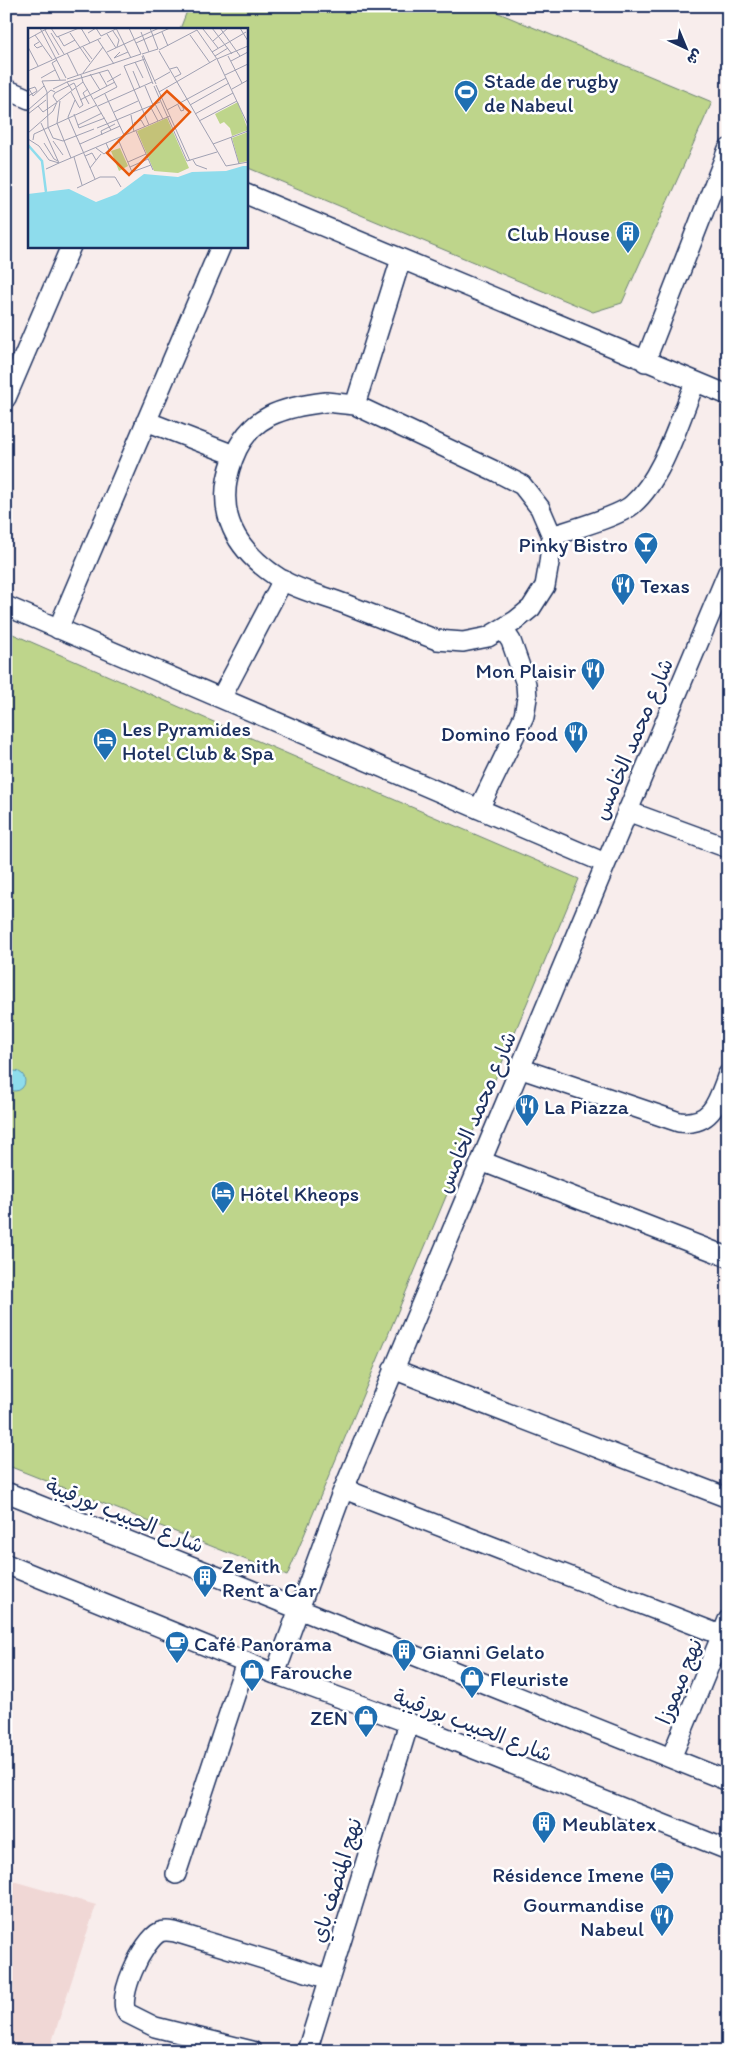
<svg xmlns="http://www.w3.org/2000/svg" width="734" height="2057" font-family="Itim,'Playpen Sans Arabic',sans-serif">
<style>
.built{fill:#f0d7d5}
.green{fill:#bed58b;stroke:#6c8274}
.water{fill:#8edcec;stroke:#6097b3}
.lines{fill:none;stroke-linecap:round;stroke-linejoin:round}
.minor-casing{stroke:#1b2f5e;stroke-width:22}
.minor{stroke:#fff;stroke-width:19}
.labels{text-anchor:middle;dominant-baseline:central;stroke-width:5;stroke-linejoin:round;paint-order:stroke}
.poi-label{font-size:21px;fill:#1b2f5e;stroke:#fff;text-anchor:start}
.street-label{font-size:21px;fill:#1b2f5e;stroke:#fff}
.inset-river{fill:none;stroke:#8edcec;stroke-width:2.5}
.inset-road{fill:none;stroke:#a0a1b3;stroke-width:1}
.view{fill:#e8590c;fill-opacity:0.15;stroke:#e8590c;stroke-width:2.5}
.inset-edge{fill:none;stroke:#1b2f5e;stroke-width:2.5}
</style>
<rect width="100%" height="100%" fill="#f8edec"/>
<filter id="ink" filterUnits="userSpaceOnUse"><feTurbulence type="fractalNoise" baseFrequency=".02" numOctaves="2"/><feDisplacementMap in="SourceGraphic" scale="10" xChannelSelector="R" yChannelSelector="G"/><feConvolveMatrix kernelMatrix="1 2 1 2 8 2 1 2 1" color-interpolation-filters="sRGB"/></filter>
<g filter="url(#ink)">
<path class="built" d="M6,1879L96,1905L49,2051H6Z"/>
<path class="green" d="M189,6H482L712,102L622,303L593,312L246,167V29H180Z
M6,631L223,726L579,879L287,1576L6,1465Z"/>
<path class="water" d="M5 1081a10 10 0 1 1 20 0a10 10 0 1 1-20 0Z"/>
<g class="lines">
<defs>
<path id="minor" d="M6,89L29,99
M246,194L728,395
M645,362L728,149
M6,398L71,246
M326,402L355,405L497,472L522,485L540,508L552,536L549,563L545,586L531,608L515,621L488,637L463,642L437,640C407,628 376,616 345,604C327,597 298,590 282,580C235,551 213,512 233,459C249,415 284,407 326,402Z
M355,405L401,259
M146,421L234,455
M552,536C570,530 621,516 633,504C663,478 679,420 695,383
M6,606L605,863
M58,629L221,246
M221,698L283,580
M479,809L524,716L527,698L526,684L511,641L503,629
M627,811L728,848
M519,1068L679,1122C713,1126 718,1100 728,1074
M481,1161L728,1257
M393,1369L728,1498
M344,1489L721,1635
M6,1492L728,1781
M6,1564L275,1674L409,1723L728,1850
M275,1674L340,1498L728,572
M671,1758L728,1620
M176,1874L246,1662
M252,2051L155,2027L127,2013C116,1998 143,1940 160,1932C165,1930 170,1931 175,1932L329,1979
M307,2051L409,1723"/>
</defs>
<use href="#minor" class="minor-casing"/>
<use href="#minor" class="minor"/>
</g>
</g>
<defs>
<symbol id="stadium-pin" viewBox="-11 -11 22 30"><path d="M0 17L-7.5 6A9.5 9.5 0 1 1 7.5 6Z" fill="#1f6fb2" stroke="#fff"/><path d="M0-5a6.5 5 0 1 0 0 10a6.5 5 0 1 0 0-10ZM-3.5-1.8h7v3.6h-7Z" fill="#fff"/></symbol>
<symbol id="building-pin" viewBox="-11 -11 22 30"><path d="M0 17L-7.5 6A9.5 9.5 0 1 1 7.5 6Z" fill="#1f6fb2" stroke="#fff"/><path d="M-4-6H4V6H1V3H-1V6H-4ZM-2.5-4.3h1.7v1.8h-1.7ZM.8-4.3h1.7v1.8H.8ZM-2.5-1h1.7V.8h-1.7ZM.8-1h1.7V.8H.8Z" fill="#fff"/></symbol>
<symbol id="bar-pin" viewBox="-11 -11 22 30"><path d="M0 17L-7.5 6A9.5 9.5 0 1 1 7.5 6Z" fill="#1f6fb2" stroke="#fff"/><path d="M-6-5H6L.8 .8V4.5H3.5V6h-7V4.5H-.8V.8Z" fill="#fff"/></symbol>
<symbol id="restaurant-pin" viewBox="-11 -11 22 30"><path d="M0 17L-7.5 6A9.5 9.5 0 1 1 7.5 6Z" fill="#1f6fb2" stroke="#fff"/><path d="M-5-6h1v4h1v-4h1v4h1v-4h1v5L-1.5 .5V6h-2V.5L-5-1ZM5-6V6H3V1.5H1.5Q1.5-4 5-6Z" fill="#fff"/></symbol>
<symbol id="hotel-pin" viewBox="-11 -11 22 30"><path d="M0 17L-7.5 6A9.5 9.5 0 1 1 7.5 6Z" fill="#1f6fb2" stroke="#fff"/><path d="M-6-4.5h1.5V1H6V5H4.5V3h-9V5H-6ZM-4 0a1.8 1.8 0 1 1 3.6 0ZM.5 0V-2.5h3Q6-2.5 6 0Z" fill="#fff"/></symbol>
<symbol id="cafe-pin" viewBox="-11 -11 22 30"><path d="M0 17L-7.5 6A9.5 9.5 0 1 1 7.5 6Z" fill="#1f6fb2" stroke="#fff"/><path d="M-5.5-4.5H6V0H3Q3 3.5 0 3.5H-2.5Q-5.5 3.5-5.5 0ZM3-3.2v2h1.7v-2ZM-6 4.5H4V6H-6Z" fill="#fff"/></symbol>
<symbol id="shop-pin" viewBox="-11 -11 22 30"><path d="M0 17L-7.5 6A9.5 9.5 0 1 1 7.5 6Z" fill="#1f6fb2" stroke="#fff"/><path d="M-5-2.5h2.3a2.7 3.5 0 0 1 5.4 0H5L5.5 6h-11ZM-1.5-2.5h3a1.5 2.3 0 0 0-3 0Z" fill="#fff"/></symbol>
</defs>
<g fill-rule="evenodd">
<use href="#stadium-pin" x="452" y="78" width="28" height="38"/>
<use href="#building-pin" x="614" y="219" width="28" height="38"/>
<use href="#bar-pin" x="632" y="530" width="28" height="38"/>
<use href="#restaurant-pin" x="609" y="571" width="28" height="38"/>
<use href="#restaurant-pin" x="579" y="656" width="28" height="38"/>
<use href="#restaurant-pin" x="562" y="719" width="28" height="38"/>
<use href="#hotel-pin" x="91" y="726" width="28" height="38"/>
<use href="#restaurant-pin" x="513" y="1092" width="28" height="38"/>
<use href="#hotel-pin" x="209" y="1179" width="28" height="38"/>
<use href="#building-pin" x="191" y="1563" width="28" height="38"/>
<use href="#cafe-pin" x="163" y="1629" width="28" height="38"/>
<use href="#building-pin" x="390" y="1637" width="28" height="38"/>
<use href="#shop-pin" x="238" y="1657" width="28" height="38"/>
<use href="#shop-pin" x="458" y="1664" width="28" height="38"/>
<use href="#shop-pin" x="352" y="1703" width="28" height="38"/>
<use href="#building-pin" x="530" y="1809" width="28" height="38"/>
<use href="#hotel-pin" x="648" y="1860" width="28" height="38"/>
<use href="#restaurant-pin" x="648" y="1902" width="28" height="38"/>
</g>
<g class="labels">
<g class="poi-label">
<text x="484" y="80">Stade de rugby<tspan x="484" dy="24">de Nabeul</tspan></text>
<text x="610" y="233" text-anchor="end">Club House</text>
<text x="628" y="544" text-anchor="end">Pinky Bistro</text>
<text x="640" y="585">Texas</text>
<text x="576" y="670" text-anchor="end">Mon Plaisir</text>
<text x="122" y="728">Les Pyramides<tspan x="122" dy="24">Hotel Club &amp; Spa</tspan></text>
<text x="558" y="733" text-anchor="end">Domino Food</text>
<text x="544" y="1106">La Piazza</text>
<text x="240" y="1193">Hôtel Kheops</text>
<text x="222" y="1565">Zenith<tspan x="222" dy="24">Rent a Car</tspan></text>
<text x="194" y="1643">Café Panorama</text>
<text x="422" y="1651">Gianni Gelato</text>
<text x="270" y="1671">Farouche</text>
<text x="490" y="1678">Fleuriste</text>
<text x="348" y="1717" text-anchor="end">ZEN</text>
<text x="562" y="1823">Meublatex</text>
<text x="644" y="1874" text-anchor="end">Résidence Imene</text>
<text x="644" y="1904" text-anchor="end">Gourmandise<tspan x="644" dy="24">Nabeul</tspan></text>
</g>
<g class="street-label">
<text transform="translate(633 739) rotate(-67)">شارع محمد الخامس</text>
<text transform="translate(476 1112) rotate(-67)">شارع محمد الخامس</text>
<text transform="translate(125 1515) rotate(22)">شارع الحبيب بورقيبة</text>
<text transform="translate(679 1681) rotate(-68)">نهج ميموزا</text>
<text transform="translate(473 1725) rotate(21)">شارع الحبيب بورقيبة</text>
<text transform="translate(336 1880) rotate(-73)">نهج المنصف باي</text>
</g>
</g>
<g transform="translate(28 28)">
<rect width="220" height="220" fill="#f8edec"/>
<path d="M210,74L220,102L204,108L202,100L196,94L192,96L187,86ZM139,90L161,140L150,145L126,143L109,103ZM220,104V133L211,135L204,110ZM92,120L100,138L91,143L83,123Z" fill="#bed58b"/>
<path d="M215,138H220V220H0V166L41,161L68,174L89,166L116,146L150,149L164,144L198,143Z" fill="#8edcec"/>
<path class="inset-river" d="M0,117L14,133L18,164"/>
<path class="inset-road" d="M12,0L38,50M23,0L29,9L51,0M53,0L62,15M88,0L103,30M101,0L113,26M122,0L130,21M184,0L204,26M192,0L212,28M212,0L220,13M175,1L190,20M17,2L31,27M169,2L189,31L220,97M85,3L91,12L89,19M113,4L121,24M134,4L140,18M23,5L36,26M42,5L62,34M60,5L68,0L73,8M79,6L88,20M7,7L24,31M162,7L182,35M30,8L36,18L47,12M73,8L90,0M0,11L20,0M70,12L86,36M185,13L200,0M11,14L6,17L9,20L14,18M108,15L142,0M0,19L10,38M55,19L64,31M131,22L169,2M131,23L198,138L220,134M79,24L131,0M92,24L86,30L100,24M184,24L218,4M39,25L50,47M114,26L130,21M115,27L128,56M114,28L125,56M187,28L200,20M200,28L214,55M117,31L96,38L121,97M189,31L220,18M29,32L24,35L32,52M203,33L220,24M107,34L115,50M142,41L149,39L153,46L147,49M0,43L73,10M105,43L112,60M71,44L79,58M55,45L75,19M62,46L72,62M197,47L220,36M13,50L27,42M39,51L113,26M14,53L19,64L20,99L25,110L35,113L66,101M14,53L38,52M126,53L142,44M39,54L80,42L89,59L66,71M55,54L83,102M79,54L93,46M128,57L162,133M117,58L125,77M126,58L159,133L189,124M0,59L5,68L16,58M48,60L55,77L51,80M25,61L39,54L44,62M60,61L55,65L61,76M204,61L220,52M43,64L51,79M131,64L188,31M77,66L96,107M0,68L9,63L7,59L1,61M47,72L40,89L67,151M52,72L87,54M32,73L29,95L43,130M29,74L25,68L27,65L46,55L48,59M127,76L135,91M150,77L153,83L156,82L153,75M162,77L201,55M10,78L15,84L28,75M70,78L124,54M122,78L130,93M0,82L23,62L27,64M139,82L198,50M86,84L110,73M0,86L18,72M46,86L51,100L77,90M167,86L205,65M103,87L106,104M171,93L209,73M13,95L31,135L18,141M106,95L113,92L117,99M50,97L74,85M69,100L132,74M108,103L125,142M0,105L25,83L29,74L55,54L53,47M74,107L73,103L87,96M203,109L211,136M0,111L11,118L21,132L31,135L142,88M90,111L104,144L123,137M5,112L6,106L69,77M25,113L35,127M16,115L26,131L30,133M52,116L92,98M185,116L220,103M68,120L76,126L81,122L78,115M57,128L64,125L68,132M46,129L54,157M165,132L168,137L179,141M100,134L118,126M102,139L120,131M62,140L73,126M49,160L72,149H87L93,159"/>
<path class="view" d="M139,63L162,84L101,147L79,125Z"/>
<rect width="220" height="220" class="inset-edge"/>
</g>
<rect width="734" height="2057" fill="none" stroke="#fff" stroke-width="25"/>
<rect x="12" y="12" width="709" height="2032" fill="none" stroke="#1b2f5e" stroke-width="2" filter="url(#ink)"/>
<g transform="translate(686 48) rotate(136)" stroke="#ffffff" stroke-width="4" paint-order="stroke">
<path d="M0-4L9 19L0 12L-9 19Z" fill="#1b2f5e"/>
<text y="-8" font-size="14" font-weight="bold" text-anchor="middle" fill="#1b2f5e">ش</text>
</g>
</svg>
